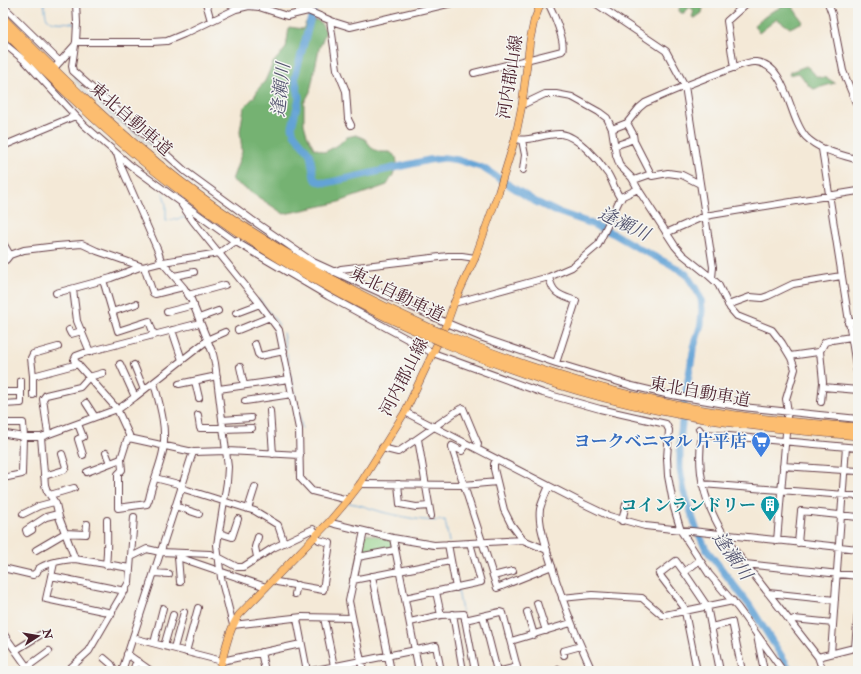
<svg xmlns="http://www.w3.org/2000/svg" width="861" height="674" font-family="'IM FELL Double Pica','Noto Serif JP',serif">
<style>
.green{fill:#90cf85;stroke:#6d7758}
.forest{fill:#74b272;stroke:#5f684e}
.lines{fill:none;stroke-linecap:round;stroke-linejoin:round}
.stream{stroke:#63a3d6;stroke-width:1}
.river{stroke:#63a3d6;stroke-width:7}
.minor-tunnel{stroke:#d2c1b5;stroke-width:6;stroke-dasharray:6 3;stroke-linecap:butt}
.minor-casing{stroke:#643d45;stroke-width:8}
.major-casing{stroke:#643d45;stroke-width:8}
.highway-casing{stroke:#643d45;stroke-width:10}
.minor{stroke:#fff;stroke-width:6}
.major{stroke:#fcbd6f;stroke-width:7}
.highway{stroke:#fcbd6f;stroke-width:9}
.highway-bridge-casing{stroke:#643d45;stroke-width:10;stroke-linecap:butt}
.highway-bridge{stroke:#fcbd6f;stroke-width:9}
.labels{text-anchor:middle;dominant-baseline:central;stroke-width:3;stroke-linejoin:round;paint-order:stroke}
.street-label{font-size:17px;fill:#4a1f2b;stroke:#f6f6f2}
.shop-label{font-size:17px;font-weight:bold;fill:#366cbe;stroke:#f6f6f2;text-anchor:end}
.culture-label{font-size:17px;font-weight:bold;fill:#0d838f;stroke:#f6f6f2;text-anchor:end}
.water-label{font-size:18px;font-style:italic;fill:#54546f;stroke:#f6f6f2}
</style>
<rect width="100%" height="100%" fill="#f6f6f2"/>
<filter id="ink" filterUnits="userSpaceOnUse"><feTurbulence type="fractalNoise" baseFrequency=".025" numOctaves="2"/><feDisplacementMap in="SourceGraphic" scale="8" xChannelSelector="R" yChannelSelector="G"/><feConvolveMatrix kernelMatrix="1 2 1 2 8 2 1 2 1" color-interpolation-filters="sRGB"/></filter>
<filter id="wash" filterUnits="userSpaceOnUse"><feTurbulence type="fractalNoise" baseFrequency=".012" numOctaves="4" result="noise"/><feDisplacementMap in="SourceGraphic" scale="16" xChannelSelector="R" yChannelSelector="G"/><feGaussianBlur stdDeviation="0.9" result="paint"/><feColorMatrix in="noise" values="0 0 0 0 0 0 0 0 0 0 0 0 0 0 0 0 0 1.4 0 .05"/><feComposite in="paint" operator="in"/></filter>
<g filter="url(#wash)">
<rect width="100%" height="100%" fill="#f4e9d7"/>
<path class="green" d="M367,534L391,539L392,547L391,549L361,553L365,535Z"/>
<path class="forest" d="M680,3H701L703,8L702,13L695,18L692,17L694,11L690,7L684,13H681L679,11Z
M790,3L803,22L790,28L777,19L759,33L754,25L771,12Z
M316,20L320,22L326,31L319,49L310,92L304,103V124L307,135L314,148L325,152L338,145L347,137L356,135L365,139L373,149L380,152H390L396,157L397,162L393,175L387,185L336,203L284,214L232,180L242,152L240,131L244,107L254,97L259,88L265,81L273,63L286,48L289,27L303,29L306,22Z
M806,66L810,69L817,77L827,78L835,83L814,89L809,86L799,73L789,75L790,72Z"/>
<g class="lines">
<path class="stream" d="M44,3C45,7 45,12 46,16C49,26 67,20 75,24
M75,77C78,94 149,142 165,157
M163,193L166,205V221L187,217
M259,299L279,325
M283,333L286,350
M287,353L288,362
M289,367L302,428
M349,503C360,504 371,509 382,512C400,516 427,523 445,520L449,542
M458,590L462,611"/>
<path class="river" d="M315,3L295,77L299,98L292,127L294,134L310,154L314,178L317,181L327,183L429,160L445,158L458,160L483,168L534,201L555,211L587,222L614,234L638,248L677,268L686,274L696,289L701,299L702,310L701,324L694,347L685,396L680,442V469L684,491L696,528L706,549L750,606L791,671"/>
</g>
</g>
<g filter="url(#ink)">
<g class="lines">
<path class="minor-tunnel" d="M238,239L250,223"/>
<defs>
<path id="minor" d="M206,3L211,21
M595,3L666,51L685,86L713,267L712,278
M828,3L832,14L843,71L858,108
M3,6L60,62
M330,20L337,69L346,91L348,119L351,125
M76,42L77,23L76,3
M75,45L72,66L73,71L185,171L252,220L313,262L447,323L483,338L556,363L632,386L666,394L743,407L858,419
M3,47L7,46L25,61L84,125L131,166L236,242L328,296L433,353L543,393L600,409L666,424L669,430L667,458L668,476L674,508L681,531L709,574L738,608L783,671
M57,65L75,45L76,42H152L167,41L184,34L236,9L249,6L259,7L287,16L308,11L334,22L350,27L452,3
M734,68L727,21L747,3
M474,73L562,51C566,42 553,12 548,3
M522,105L545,94H556L572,97L599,112L607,118L612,129L616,155L620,166L632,178L638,189L675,246L682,254L708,275L718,284L730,308L737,316L772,330L782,343L791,358L795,369L786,399L788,412L787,417
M627,123L633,134L634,141L652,176L668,173L682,175L700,184
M612,129L627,123L639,108L645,103C672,91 699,80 727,70C736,67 747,61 756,62C788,65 788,118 806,137C820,151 840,154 858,160
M515,139C530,142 545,133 561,134C578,136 599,161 608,174C613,182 615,191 621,199
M522,140L525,155L523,170
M3,146L75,116
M614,146L626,142L633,139
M822,149L858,379
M117,154L120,164L158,251L161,261L184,288L191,299L213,354L215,363L228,467L227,482L217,545L221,578L233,625L302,617L352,618
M634,180L651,174
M181,202L182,205L193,221L256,299L279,330L299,429L300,478L312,491L348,500
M666,233L705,216L858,191
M3,243L10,255
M3,261L6,260L10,255L24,250L57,246L82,244L97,251L143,267L163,262L219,253L237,240
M144,267L153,293L155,294L183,287
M334,272L341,269L448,256H462L475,258
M174,276L194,272
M549,277C553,295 560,295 576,301L556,363
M103,280L118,331L149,321L154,335
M73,289L77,321L90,352
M56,293L111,278L140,267
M188,295L225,285
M454,303L549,277L572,267L598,245L619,201L623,196L638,189
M728,305L750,297L762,298L768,296L793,284L841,276
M112,312L136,304
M167,312L194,305
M236,313L260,304
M199,318L218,311
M848,323L858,321
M69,330L71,334L82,331
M172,330L182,360
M238,330L270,317
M255,344L258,354L260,356L284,351
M58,347L33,354L31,358L33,376L78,364
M820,351L823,382L821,402
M790,356L818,352L820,351L825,342L832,340L851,337
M120,364L135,397
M134,365L144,390
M240,367L244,385
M195,381L199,398
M154,383C160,405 167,428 163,451C160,467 152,483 149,499L147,504L118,508V474L122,470L121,459L127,440L129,438V435L117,409L74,360L76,356L84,353L200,323
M179,384L217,376
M823,387L858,390
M219,389L289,379
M3,392H21
M33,395V376
M245,401L292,394
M86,403L95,417
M3,404L21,403V381
M270,411L273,454
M405,412L584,504L609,516L645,526L858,549
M198,415L200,428H223
M222,420L251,418
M3,423H23L24,437
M78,424L83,437L78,439L83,455
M223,429L252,428
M699,429L702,433L707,434L858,448
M702,433C696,472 704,502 724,535
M6,434L24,437H41
M48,434L43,399L46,395L80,387L89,377L103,373
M129,438L193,452L227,451L300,455
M418,439L431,516
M467,444L462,451L452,446V448L497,588L552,566
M382,448L398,452L460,409L463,408L478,444L477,449
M106,453L110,463
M496,459L494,464V469L504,510L511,524L523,540L547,550
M783,466L858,471
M87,472L121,459
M44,476L64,470L66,467L62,454
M3,478L22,474L23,437
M155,478L182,485
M360,484L464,485L497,482
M398,484L400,504L416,507L429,506
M702,484L858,496
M549,486C546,493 542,501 540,509C538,523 544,538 547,551C559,592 574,632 592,671
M181,488L255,511L278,525L284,543
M50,495L74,488
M175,506L199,514
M248,509L255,487
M23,514L39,506L54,502
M622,521L626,504
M329,522L335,524L393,538L434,545L523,540
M32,530L27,533L26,530L46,517L58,514
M64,533L86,534L87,524
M219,533L232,537L238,519
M393,538L419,671
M777,541L786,433
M729,543L818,657L823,671
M798,543L801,511L858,517
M448,544L456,588
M36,550L65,533
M178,553V557L266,587
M131,557L147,549L160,552L210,554L218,557L237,567H243L273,548L313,529L317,534
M178,557L180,582
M257,557L255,547L258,537
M358,557L395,550
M75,559L59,517L56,504L47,491L45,485L41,437L120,408L135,397L209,339L225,332
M54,563L46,599L112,613
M745,564L858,576
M106,565C108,549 107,535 107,520
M3,568L33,575L37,572L38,569C48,562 63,560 75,559L130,568
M684,572L707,606L720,671
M154,573L169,574
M51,576L125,591
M372,576L391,671
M493,576L513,571
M274,579L277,582L323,590L330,543L319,540L315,536
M353,580L450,561
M436,592L441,615
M768,593L835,600
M295,594L297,585
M405,598L481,582L470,543
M562,598L592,595L642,598L662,615H665L733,601
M537,603L546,631
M527,612L534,635
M453,614L463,671
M483,616L497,671
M324,618L335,671
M297,619L307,671
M465,620L500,612L503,613L518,671
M790,621L794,619L833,623
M410,622L441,615L464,614L475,671
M711,627L732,622L742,671
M3,633L30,671
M757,636L764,671
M133,638L222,661L301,644
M511,641L571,623
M154,643L163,608
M164,646L173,615
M174,648L184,612
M855,648L858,612
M16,650L40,635
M186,652L198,608
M261,652L265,671
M831,653L846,447
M127,654L151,671
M564,655L563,651L581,646
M818,657L858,647
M104,658L111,664L115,671
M27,667L49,651
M558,670L559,671
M67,671L89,651L129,582L134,517
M122,671L193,452
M133,671L135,665L139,662
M311,671L436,646L441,671
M363,671L349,601L364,531
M501,671L517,667
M697,671L684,607L659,574L676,561L684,572L700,560"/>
<path id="major" d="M219,671C225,652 228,631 239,615L329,522L346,502L360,484L405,412L447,323L454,303L475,258L498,194L515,139L522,105L530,40L534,21L541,3"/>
<path id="highway" d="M3,19C59,76 116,132 179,181C258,242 344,290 435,331
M3,29C50,77 99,124 151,167C236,236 331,294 432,337
M445,335C529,370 615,396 704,411C755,420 807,424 858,428
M443,342C526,377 615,404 704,418C755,426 807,431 858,435"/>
</defs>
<use href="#minor" class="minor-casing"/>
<use href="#major" class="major-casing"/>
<use href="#highway" class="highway-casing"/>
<use href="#minor" class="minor"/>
<use href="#major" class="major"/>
<use href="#highway" class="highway"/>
<defs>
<path id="highway-bridge" d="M435,331L445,335
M432,337L443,342"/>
</defs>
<use href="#highway-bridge" class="highway-bridge-casing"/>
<use href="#highway-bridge" class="highway-bridge"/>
</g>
</g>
<defs>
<symbol id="supermarket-pin" viewBox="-11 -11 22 30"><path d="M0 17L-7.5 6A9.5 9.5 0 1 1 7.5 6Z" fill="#3f7fe0" stroke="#f6f6f2"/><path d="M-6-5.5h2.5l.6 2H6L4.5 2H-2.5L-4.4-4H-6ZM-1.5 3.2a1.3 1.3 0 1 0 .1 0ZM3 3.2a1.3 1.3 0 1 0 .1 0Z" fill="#fff"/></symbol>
<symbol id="building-pin" viewBox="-11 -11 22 30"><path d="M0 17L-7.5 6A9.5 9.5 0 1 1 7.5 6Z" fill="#0f9aa8" stroke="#f6f6f2"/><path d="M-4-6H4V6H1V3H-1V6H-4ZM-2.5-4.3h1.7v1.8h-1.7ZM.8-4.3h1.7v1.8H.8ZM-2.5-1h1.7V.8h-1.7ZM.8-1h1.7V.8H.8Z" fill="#fff"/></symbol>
</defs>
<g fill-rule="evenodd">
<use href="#supermarket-pin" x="750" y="430" width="22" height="30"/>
<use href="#building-pin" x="759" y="494" width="22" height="30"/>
</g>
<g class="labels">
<g class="street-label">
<text transform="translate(510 77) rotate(-81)">河内郡山線</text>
<text transform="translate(131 119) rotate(41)">東北自動車道</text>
<text transform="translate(397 294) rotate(26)">東北自動車道</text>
<text transform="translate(404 377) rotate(-63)">河内郡山線</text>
<text transform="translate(700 392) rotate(10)">東北自動車道</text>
</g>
<g class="shop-label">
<text x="747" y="441">ヨークベニマル 片平店</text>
</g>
<g class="culture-label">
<text x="756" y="505">コインランドリー</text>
</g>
<g class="water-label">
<text transform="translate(281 90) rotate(-84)">逢瀬川</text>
<text transform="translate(624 224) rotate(26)">逢瀬川</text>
<text transform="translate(732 556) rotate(55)">逢瀬川</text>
</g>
</g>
<rect width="861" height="674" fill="none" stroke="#f6f6f2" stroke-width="16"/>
<g transform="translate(38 636) rotate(78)" stroke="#f6f6f2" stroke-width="3" paint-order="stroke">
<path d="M0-3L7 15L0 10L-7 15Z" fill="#4a1f2b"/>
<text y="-6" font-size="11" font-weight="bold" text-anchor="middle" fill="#4a1f2b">N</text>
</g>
</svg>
